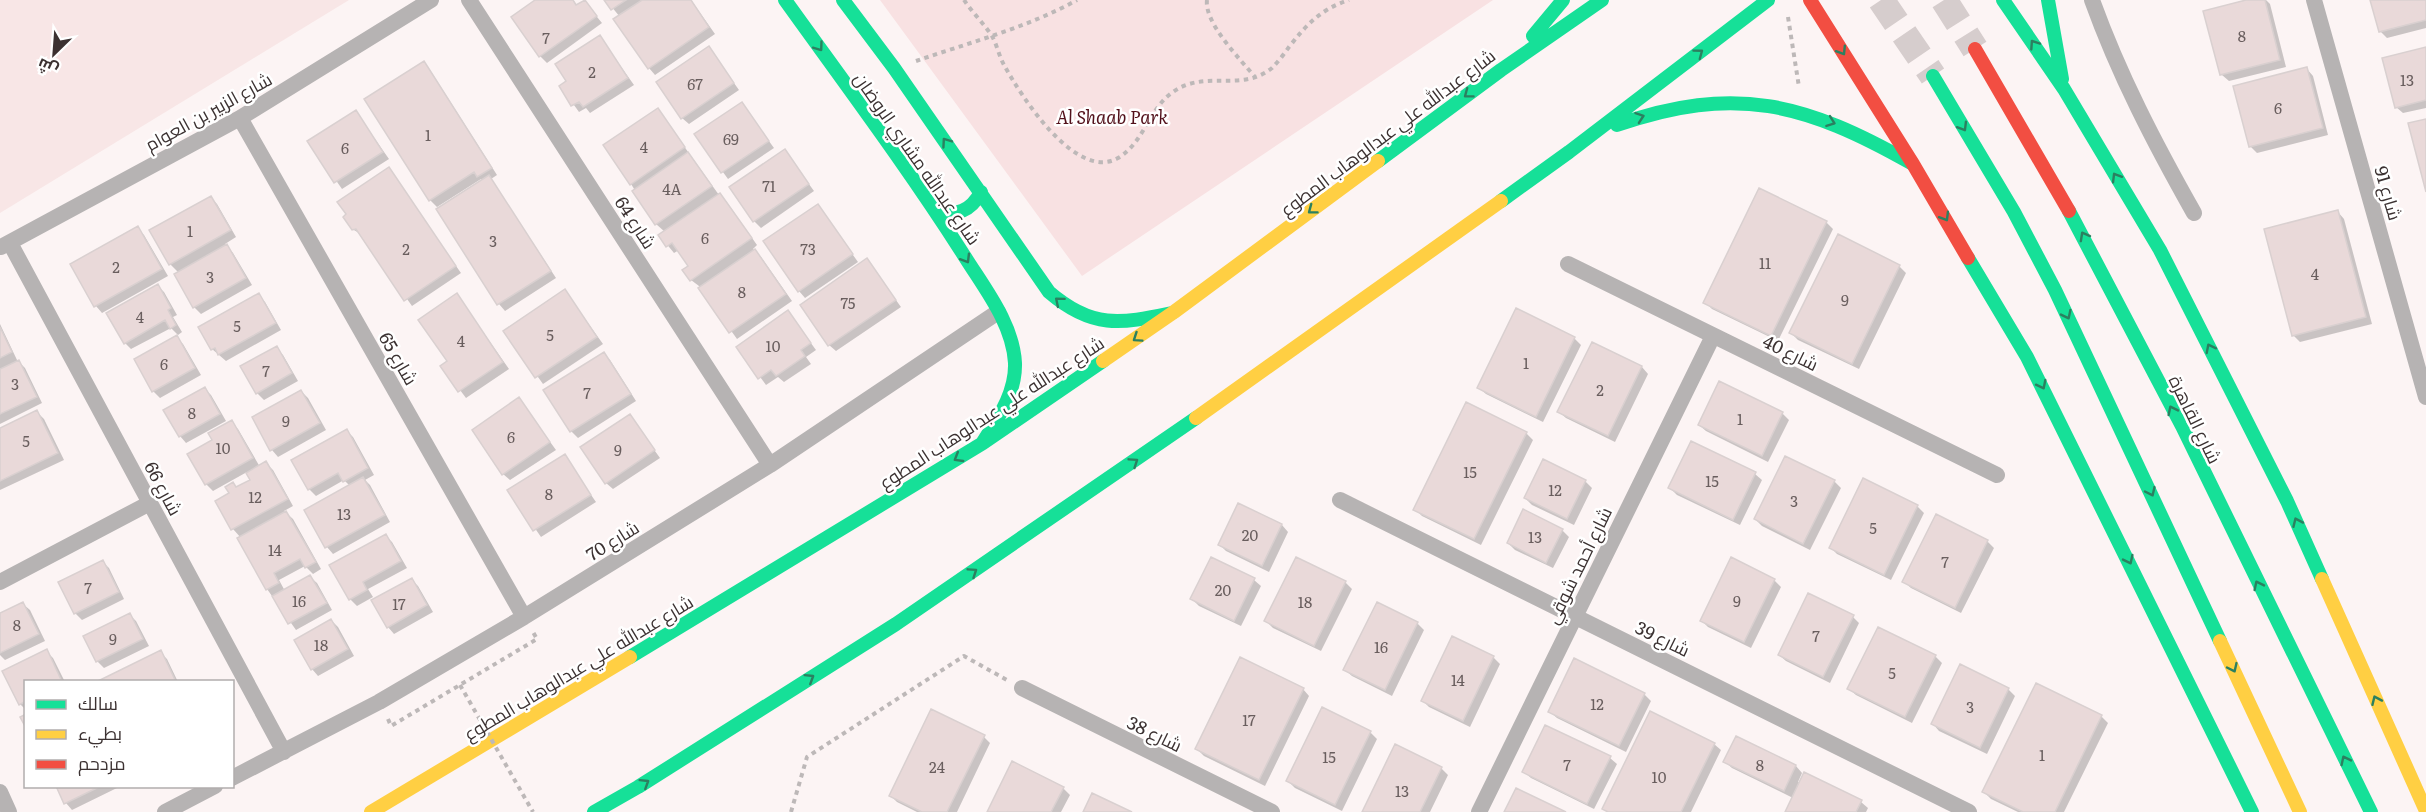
<svg xmlns="http://www.w3.org/2000/svg" width="2426" height="812" font-family="Literata,Cairo,serif">
<style>
.built{fill:#f8e6e6}
.green{fill:#f8e1e2}
.shadow{fill:#0003}
.building{fill:#e9d9d9;stroke:#d9d0d0;stroke-width:1.5}
.lines{fill:none;stroke-linecap:round;stroke-linejoin:round}
.primary-tunnel{stroke:#d6cdcd;stroke-width:27;stroke-dasharray:27 14;stroke-linecap:butt}
.path{stroke:#bdb8b8;stroke-width:4;stroke-dasharray:4.5 4.5;stroke-linecap:butt}
.street{stroke:#b6b3b3;stroke-width:16}
.fast{stroke:#16e098;stroke-width:14}
.slow{stroke:#ffcf43;stroke-width:14}
.jam{stroke:#f24e42;stroke-width:14}
.path-bridge{stroke:#bdb8b8;stroke-width:4;stroke-dasharray:4.5 4.5;stroke-linecap:butt}
.oneway{stroke:#2b8060}
.labels{text-anchor:middle;dominant-baseline:central;stroke-width:5;stroke-linejoin:round;paint-order:stroke}
.number-label{font-size:15px;fill:#695e5e}
.street-label{font-size:18px;fill:#3c3232;stroke:#fff}
.park-label{font-size:18px;font-style:italic;fill:#52111b;stroke:#fff}
</style>
<rect width="100%" height="100%" fill="#fcf4f4"/>
<path class="built" d="M0,0H349L0,213Z"/>
<path class="green" d="M880,0H1493L1082,276Z"/>
<path class="shadow" d="M538,0H573L578,6L584,1L602,23L547,63L540,56Z
M606,0H691L715,34L655,75L649,68L620,17Z
M2252,0H2266L2270,4L2286,67L2229,81L2222,75L2205,12Z
M2372,0H2426V28L2387,38L2380,31Z
M600,37L634,85L590,113L586,108L579,112L561,87L569,82Z
M709,48L739,90L689,124L682,118Z
M2426,49V108L2403,113L2396,107Z
M424,63L430,70L497,175L491,179L556,278L505,311L499,304L438,210L483,181L481,179L437,207L430,200Z
M2307,69L2313,76L2328,135L2257,153L2250,146Z
M742,104L774,148L728,179L696,135Z
M658,110L719,195L726,201L757,245L753,249L761,257L792,301L737,339L699,286L691,280L690,266L679,250L674,253L660,236L665,232L656,224L631,184Z
M356,112L389,159L342,189L309,142Z
M785,151L814,191L761,228L754,221Z
M388,169L461,273L412,306L362,235L354,230Z
M211,198L217,204L236,237L225,244L233,253L252,285L201,314L194,307L179,273L170,264Z
M818,206L858,262L805,298L799,291Z
M2338,212L2344,219L2372,324L2300,342L2293,335Z
M1826,222L1833,229L1778,341L1712,309L1705,302Z
M137,228L144,235L168,276L102,313L96,306L72,264Z
M867,260L901,307L836,351L829,345Z
M1899,266L1906,273L1859,369L1798,340L1791,333Z
M158,286L164,292L177,315L173,317L182,332L178,335L171,328L131,349L125,343Z
M565,291L603,344L543,384L505,331Z
M258,295L265,302L281,330L226,361L212,349Z
M457,295L509,369L466,398L442,366L449,362Z
M788,312L816,350L806,357L811,364L784,382L778,377L766,385L738,347Z
M0,324L17,360L25,368L42,403L0,424Z
M176,337L183,344L201,375L160,398L153,391Z
M1574,338L1581,345L1543,422L1486,394L1479,388Z
M1592,344L1642,367L1648,374L1615,442L1566,418L1559,412Z
M276,348L283,355L298,381L264,400L257,393Z
M604,354L610,360L636,401L578,438L571,431Z
M205,389L211,395L226,421L186,443L180,436Z
M301,391L308,398L326,430L278,457L272,450Z
M519,399L556,450L510,480L503,474Z
M37,412L44,419L64,460L0,490V430Z
M1782,413L1789,420L1768,462L1706,431L1699,425Z
M630,416L660,458L613,489L606,483Z
M231,422L238,429L260,467L266,463L273,470L293,506L284,511L293,519L321,569L313,574L305,566L279,580L285,591L310,577L317,583L332,610L296,630L267,589L241,538L233,529L217,502L231,494L233,484L237,488L252,480L247,472L213,491L206,484L214,441Z
M347,431L353,437L374,475L365,480L370,485L390,522L333,554L327,547L306,511L350,486L344,480L316,496L309,489Z
M1526,433L1533,440L1481,545L1422,516L1415,509Z
M564,456L596,502L541,537L509,491Z
M1755,474L1762,480L1740,525L1677,495L1670,488Z
M1585,481L1592,488L1574,525L1532,505L1525,498Z
M1834,481L1841,488L1810,550L1762,526L1755,519Z
M1239,505L1282,525L1288,532L1269,572L1226,551L1219,544Z
M1917,506L1924,513L1891,580L1837,554L1831,548Z
M1562,530L1569,537L1553,568L1515,550L1508,543Z
M386,536L392,542L407,568L368,589L373,597L357,606L350,599Z
M1987,541L1994,548L1961,613L1911,588L1904,582Z
M103,562L109,568L124,599L82,620L75,613Z
M411,579L418,586L433,612L394,634L388,627Z
M1254,580L1261,586L1241,626L1199,606L1192,599Z
M1774,580L1781,587L1751,648L1708,627L1701,620Z
M1345,582L1352,589L1321,651L1273,628L1266,621Z
M23,604L30,610L45,641L5,660L0,655V615Z
M130,615L136,621L149,646L104,668L97,661Z
M1853,617L1859,623L1830,683L1786,661L1779,655Z
M331,620L338,627L354,656L318,676L312,669Z
M1417,623L1424,630L1392,696L1352,676L1345,670Z
M1453,638L1494,658L1500,664L1470,727L1429,707L1423,701Z
M46,651L53,658L65,682H26V710L20,704L4,672Z
M160,652L167,659L178,682H100Z
M1935,656L1942,663L1912,723L1856,695L1849,689Z
M1575,660L1644,694L1651,701L1626,752L1557,718L1550,712Z
M1961,666L2008,689L2015,696L1987,754L1939,731L1933,724Z
M1303,689L1309,696L1265,786L1204,756L1197,749Z
M2101,716L2108,723L2064,812H2018L1991,799L1984,792Z
M1370,732L1377,739L1342,811L1295,788L1288,781Z
M984,737L990,743L957,812H917L897,802L891,796Z
M1737,738L1796,766L1802,773L1798,782L1861,802L1868,808L1866,812H1787L1793,798L1732,768L1725,762Z
M1714,744L1721,750L1691,812H1607L1604,809Z
M1610,758L1617,764L1594,809L1531,778L1524,772Z
M1441,768L1448,775L1430,812H1364Z
M57,786H121L72,810L66,803Z
M1063,788L1070,795L1061,812H989Z"/>
<path class="building" d="M535,0H573L576,5L585,0L597,16L539,57L511,17Z
M604,0H626L611,10Z
M642,0H691L709,27L648,69L613,19Z
M2246,0H2265L2280,60L2220,75L2203,11Z
M2370,0H2426V20L2379,32Z
M600,35L628,78L583,107L579,102L571,106L559,86L566,81L555,64Z
M709,46L734,83L681,119L656,82Z
M2426,47V100L2395,108L2382,58Z
M424,61L492,168L477,177L474,172L429,201L364,99Z
M2307,67L2323,128L2249,147L2233,86Z
M742,102L769,141L721,173L694,134Z
M658,108L685,147L630,185L603,145Z
M356,110L383,152L334,183L307,141Z
M2426,119V192L2408,123Z
M785,149L809,184L753,222L729,187Z
M688,152L712,186L655,225L632,191Z
M389,167L456,266L404,301L356,229L352,230L343,217L346,214L337,202Z
M489,175L551,271L497,305L436,209Z
M1759,188L1827,221L1771,336L1703,303Z
M720,193L752,238L690,281L682,270L688,266L672,243L666,247L658,235Z
M211,196L231,230L169,265L149,230Z
M818,204L853,254L798,292L763,241Z
M2338,210L2366,317L2292,336L2264,229Z
M138,226L162,269L94,307L70,264Z
M1838,234L1900,265L1852,364L1789,333Z
M227,244L246,278L193,308L174,274Z
M755,249L786,294L729,333L698,288Z
M867,258L896,300L828,346L800,305Z
M158,284L171,308L168,310L176,325L170,329L165,320L124,344L106,313Z
M565,289L597,337L535,378L503,331Z
M259,293L276,323L218,355L215,348L211,350L198,327Z
M457,293L503,362L458,392L440,366L447,361L418,320Z
M1516,308L1575,337L1536,417L1477,388Z
M788,310L811,343L801,350L805,356L776,376L771,370L758,379L736,347Z
M0,327L12,352L0,358Z
M177,335L195,368L152,392L134,359Z
M1592,342L1642,366L1608,436L1557,412Z
M277,346L292,373L256,394L240,366Z
M604,352L631,394L570,432L543,390Z
M19,360L37,397L0,414V369Z
M1719,381L1783,412L1762,456L1698,425Z
M205,387L220,414L179,437L163,410Z
M301,390L320,423L270,451L252,417Z
M519,397L550,442L502,475L472,430Z
M1466,402L1527,432L1474,539L1413,510Z
M37,410L58,453L0,481V428Z
M630,414L655,450L605,484L580,447Z
M232,420L253,458L205,485L187,454L212,440L208,433Z
M347,429L368,468L343,482L338,473L308,490L291,460Z
M1691,441L1756,472L1733,520L1668,488Z
M565,454L591,495L533,531L507,490Z
M1785,456L1835,480L1803,544L1754,519Z
M1543,459L1586,480L1567,519L1524,498Z
M266,461L288,499L231,530L215,501L229,493L225,487L233,482L236,487L250,480L246,473Z
M363,477L385,515L325,548L304,510Z
M1863,478L1918,505L1884,575L1829,548Z
M1238,503L1282,524L1262,566L1218,545Z
M1523,509L1563,529L1546,563L1507,543Z
M286,511L316,562L305,568L300,559L274,573L279,583L266,590L237,538Z
M1936,514L1988,540L1955,608L1902,582Z
M386,534L401,561L363,582L367,590L349,600L329,565Z
M1211,557L1255,578L1234,621L1190,599Z
M1296,557L1346,581L1314,646L1264,621Z
M1731,557L1775,579L1744,642L1700,621Z
M103,560L119,592L74,614L58,582Z
M310,575L327,603L288,624L272,596Z
M412,578L427,605L387,628L371,600Z
M1808,593L1854,615L1823,677L1778,655Z
M23,602L39,634L0,653V613Z
M1377,602L1418,622L1385,690L1343,670Z
M130,613L143,639L96,662L83,636Z
M331,619L348,649L311,670L294,640Z
M1878,627L1936,655L1905,717L1847,689Z
M1452,636L1494,656L1463,721L1421,701Z
M47,649L62,682H26V701L19,705L2,671Z
M161,650L176,682H96Z
M1240,657L1304,688L1259,780L1195,749Z
M1574,658L1645,693L1619,746L1548,712Z
M1960,664L2009,688L1980,748L1931,724Z
M2036,683L2102,715L2055,812H2023L1982,792Z
M1322,707L1371,731L1335,805L1286,781Z
M931,709L985,735L947,812H922L889,796Z
M1650,711L1715,743L1681,812H1608L1602,809Z
M26,714V728L20,717Z
M1545,725L1611,756L1587,804L1522,772Z
M1736,736L1796,765L1784,791L1723,762Z
M1395,744L1442,767L1420,812H1362Z
M1012,761L1064,787L1051,812H987Z
M1804,772L1862,800L1856,812H1785Z
M56,786H101L64,804Z
M1516,788L1566,812H1504Z
M1092,793L1132,812H1083Z"/>
<g class="lines">
<path class="primary-tunnel" d="M1881,0L1933,76
M1944,0L1975,49"/>
<path class="path" d="M964,0C972,12 985,25 992,36C997,45 999,56 1004,65C1021,96 1076,182 1118,158C1144,143 1149,108 1173,92C1205,69 1241,93 1272,68C1278,62 1284,54 1289,47C1307,24 1321,9 1349,0
M1207,0C1204,23 1241,60 1255,77
M1788,17L1799,87
M916,61C968,43 1029,27 1077,0
M388,719L391,726L537,639L533,632
M791,812L807,757L964,656L1007,680"/>
<path class="street" d="M469,0L770,465
M2092,0C2119,75 2155,144 2194,213
M2314,0L2426,397
M240,118L524,617
M10,243L284,752
M1,247L240,118L431,0
M1568,264L1997,475
M1340,500L1969,812
M0,582L150,503
M1022,688L1272,812
M232,778L379,702L524,617L770,465L998,312
M0,792L9,812
M165,812L215,786
M1479,812L1713,336"/>
<path class="fast" d="M785,0C846,85 909,169 965,257C985,289 1013,324 1015,363C1016,393 998,418 983,442
M843,0L894,68L1049,292C1092,329 1120,324 1172,313
M2003,0L2064,89L2160,250L2287,501L2322,579
M2048,0L2062,79
M1533,36L1563,0
M1933,76L2014,212L2055,290L2220,641
M1617,125C1735,84 1805,103 1911,163
M1378,161L1501,70L1602,0
M1501,201L1569,152L1768,0
M936,210C956,217 971,211 981,192
M2069,211L2182,426L2371,812
M1968,258L2027,357L2252,812
M630,657L983,443L1103,361
M594,812L638,787L896,624L1196,418"/>
<path class="slow" d="M1103,361L1174,312L1378,161
M1196,418L1501,201
M2322,579L2426,811
M2220,641L2300,812
M371,812L630,657"/>
<path class="jam" d="M1810,0L1913,164L1968,258
M1975,49L2069,211"/>
<path class="path-bridge" d="M460,685L533,812"/>
</g>
<defs><path id="oneway-chevron" d="M-2-3.5L2.5 0L-2 3.5" fill="none" stroke-width="1.6" stroke-linecap="round" stroke-linejoin="round" transform="scale(1.5)"/></defs>
<g class="oneway">
<use href="#oneway-chevron" transform="translate(2034 44) rotate(-124)"/>
<use href="#oneway-chevron" transform="translate(819 47) rotate(54)"/>
<use href="#oneway-chevron" transform="translate(1842 51) rotate(58)"/>
<use href="#oneway-chevron" transform="translate(1699 53) rotate(-37)"/>
<use href="#oneway-chevron" transform="translate(1468 94) rotate(143)"/>
<use href="#oneway-chevron" transform="translate(1640 117) rotate(-19)"/>
<use href="#oneway-chevron" transform="translate(1831 122) rotate(20)"/>
<use href="#oneway-chevron" transform="translate(1963 127) rotate(59)"/>
<use href="#oneway-chevron" transform="translate(946 142) rotate(-125)"/>
<use href="#oneway-chevron" transform="translate(2116 177) rotate(-121)"/>
<use href="#oneway-chevron" transform="translate(1312 210) rotate(143)"/>
<use href="#oneway-chevron" transform="translate(1945 217) rotate(59)"/>
<use href="#oneway-chevron" transform="translate(2084 236) rotate(-119)"/>
<use href="#oneway-chevron" transform="translate(966 259) rotate(59)"/>
<use href="#oneway-chevron" transform="translate(1059 301) rotate(-140)"/>
<use href="#oneway-chevron" transform="translate(2067 315) rotate(64)"/>
<use href="#oneway-chevron" transform="translate(1137 338) rotate(146)"/>
<use href="#oneway-chevron" transform="translate(2210 348) rotate(-117)"/>
<use href="#oneway-chevron" transform="translate(2042 385) rotate(63)"/>
<use href="#oneway-chevron" transform="translate(2172 410) rotate(-116)"/>
<use href="#oneway-chevron" transform="translate(958 458) rotate(149)"/>
<use href="#oneway-chevron" transform="translate(1134 462) rotate(-34)"/>
<use href="#oneway-chevron" transform="translate(2151 492) rotate(65)"/>
<use href="#oneway-chevron" transform="translate(2297 522) rotate(-114)"/>
<use href="#oneway-chevron" transform="translate(2129 560) rotate(64)"/>
<use href="#oneway-chevron" transform="translate(973 572) rotate(-34)"/>
<use href="#oneway-chevron" transform="translate(2258 585) rotate(-116)"/>
<use href="#oneway-chevron" transform="translate(2233 668) rotate(65)"/>
<use href="#oneway-chevron" transform="translate(810 678) rotate(-32)"/>
<use href="#oneway-chevron" transform="translate(2376 700) rotate(-114)"/>
<use href="#oneway-chevron" transform="translate(2345 760) rotate(-116)"/>
<use href="#oneway-chevron" transform="translate(645 783) rotate(-32)"/>
</g>
<g class="labels">
<g class="number-label">
<text x="2242" y="35">8</text>
<text x="546" y="37">7</text>
<text x="592" y="71">2</text>
<text x="2407" y="79">13</text>
<text x="695" y="83">67</text>
<text x="2278" y="107">6</text>
<text x="428" y="134">1</text>
<text x="731" y="138">69</text>
<text x="644" y="146">4</text>
<text x="345" y="147">6</text>
<text x="769" y="185">71</text>
<text x="672" y="188">4A</text>
<text x="190" y="230">1</text>
<text x="705" y="237">6</text>
<text x="493" y="240">3</text>
<text x="406" y="248">2</text>
<text x="808" y="248">73</text>
<text x="1765" y="262">11</text>
<text x="116" y="266">2</text>
<text x="2315" y="273">4</text>
<text x="210" y="276">3</text>
<text x="742" y="291">8</text>
<text x="1845" y="299">9</text>
<text x="848" y="302">75</text>
<text x="140" y="316">4</text>
<text x="237" y="325">5</text>
<text x="550" y="334">5</text>
<text x="461" y="340">4</text>
<text x="773" y="345">10</text>
<text x="1526" y="362">1</text>
<text x="164" y="363">6</text>
<text x="266" y="370">7</text>
<text x="15" y="383">3</text>
<text x="1600" y="389">2</text>
<text x="587" y="392">7</text>
<text x="192" y="412">8</text>
<text x="1740" y="418">1</text>
<text x="286" y="420">9</text>
<text x="511" y="436">6</text>
<text x="26" y="440">5</text>
<text x="223" y="447">10</text>
<text x="618" y="449">9</text>
<text x="1470" y="471">15</text>
<text x="1712" y="480">15</text>
<text x="1555" y="489">12</text>
<text x="549" y="493">8</text>
<text x="255" y="496">12</text>
<text x="1794" y="500">3</text>
<text x="344" y="513">13</text>
<text x="1873" y="527">5</text>
<text x="1250" y="534">20</text>
<text x="1535" y="536">13</text>
<text x="275" y="549">14</text>
<text x="1945" y="561">7</text>
<text x="88" y="587">7</text>
<text x="1223" y="589">20</text>
<text x="299" y="600">16</text>
<text x="1737" y="600">9</text>
<text x="1305" y="601">18</text>
<text x="399" y="603">17</text>
<text x="17" y="624">8</text>
<text x="1816" y="635">7</text>
<text x="113" y="638">9</text>
<text x="321" y="644">18</text>
<text x="1381" y="646">16</text>
<text x="1892" y="672">5</text>
<text x="1458" y="679">14</text>
<text x="1597" y="703">12</text>
<text x="1970" y="706">3</text>
<text x="1249" y="719">17</text>
<text x="2042" y="754">1</text>
<text x="1329" y="756">15</text>
<text x="1567" y="764">7</text>
<text x="1760" y="764">8</text>
<text x="937" y="766">24</text>
<text x="1659" y="776">10</text>
<text x="1402" y="790">13</text>
</g>
<g class="street-label">
<text transform="translate(208 111) rotate(-29)">شارع الزبير بن العوام</text>
<text transform="translate(1387 132) rotate(-37)">شارع عبدالله علي عبدالوهاب المطوع</text>
<text transform="translate(918 158) rotate(55)">شارع عبدالله مشاري الروضان</text>
<text transform="translate(2389 193) rotate(74)">شارع 91</text>
<text transform="translate(636 222) rotate(57)">شارع 64</text>
<text transform="translate(1791 352) rotate(26)">شارع 40</text>
<text transform="translate(399 358) rotate(60)">شارع 65</text>
<text transform="translate(991 412) rotate(-33)">شارع عبدالله علي عبدالوهاب المطوع</text>
<text transform="translate(2196 419) rotate(64)">شارع القاهرة</text>
<text transform="translate(164 488) rotate(62)">شارع 66</text>
<text transform="translate(612 540) rotate(-32)">شارع 70</text>
<text transform="translate(1578 565) rotate(-64)">شارع أحمد شوقي</text>
<text transform="translate(1663 638) rotate(26)">شارع 39</text>
<text transform="translate(578 667) rotate(-31)">شارع عبدالله علي عبدالوهاب المطوع</text>
<text transform="translate(1155 733) rotate(26)">شارع 38</text>
</g>
<g class="park-label">
<text x="1112" y="116">Al Shaab Park</text>
</g>
</g>
<rect x="24" y="680" width="210" height="108" fill="#ffffff" stroke="#b1adad" stroke-width="1.5"/>
<rect x="36" y="700" width="30" height="9" fill="#16e098" stroke="#b1adad" stroke-width="1.5"/>
<text x="78" y="710" font-size="18" fill="#3c3232">سالك</text>
<rect x="36" y="730" width="30" height="9" fill="#ffcf43" stroke="#b1adad" stroke-width="1.5"/>
<text x="78" y="740" font-size="18" fill="#3c3232">بطيء</text>
<rect x="36" y="760" width="30" height="9" fill="#f24e42" stroke="#b1adad" stroke-width="1.5"/>
<text x="78" y="770" font-size="18" fill="#3c3232">مزدحم</text>
<g transform="translate(54 54) rotate(205)" stroke="#ffffff" stroke-width="4.5" paint-order="stroke">
<path d="M0-4.5L10 22L0 15L-10 22Z" fill="#3c3232"/>
<text y="-9" font-size="16" font-weight="bold" text-anchor="middle" fill="#3c3232">ش</text>
</g>
</svg>
